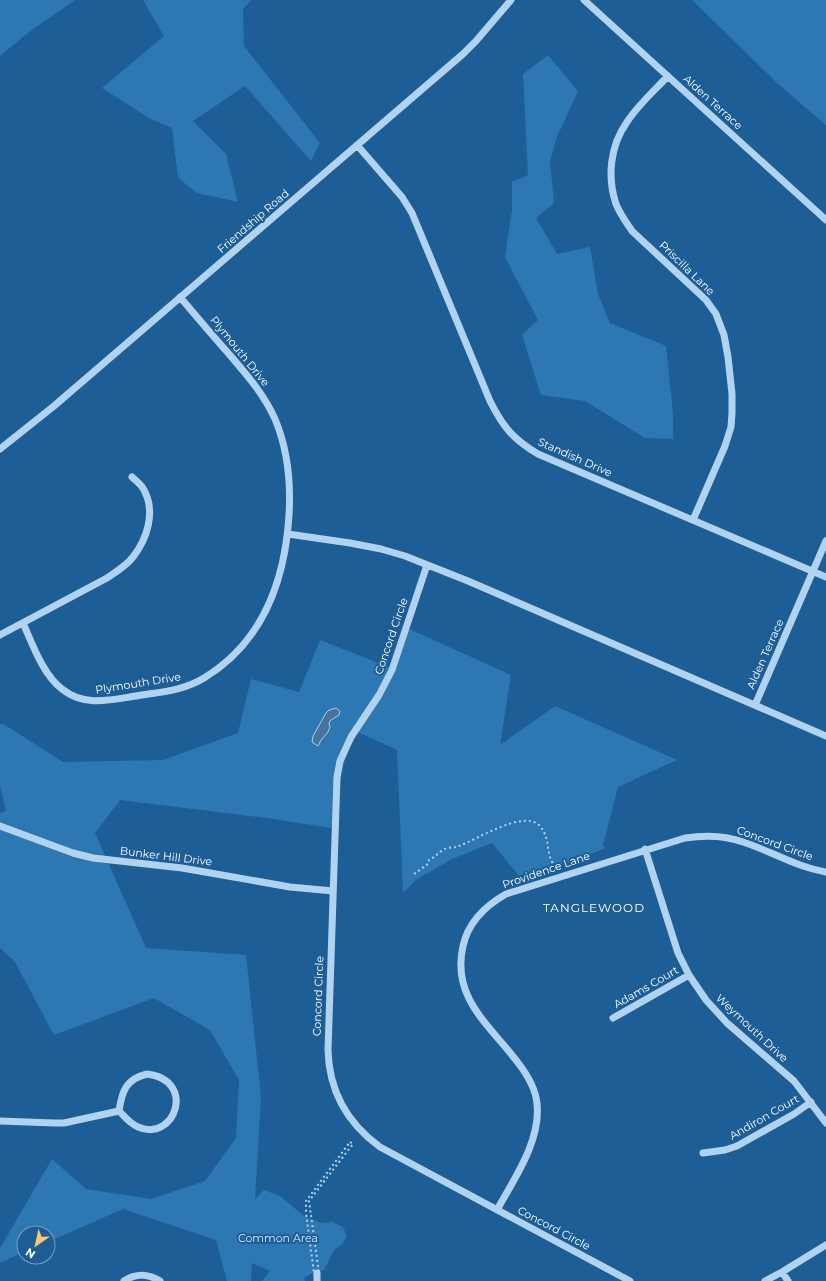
<svg xmlns="http://www.w3.org/2000/svg" width="826" height="1281" font-family="Montserrat,sans-serif">
<style>
.green{fill:#2d77b2}
.water{fill:#47749c;stroke:#a4d0f1}
.lines{fill:none;stroke-linecap:round;stroke-linejoin:round}
.path{stroke:#b1d3ef;stroke-width:2;stroke-dasharray:2 3;stroke-linecap:butt}
.minor{stroke:#b1d3ef;stroke-width:7}
.labels{text-anchor:middle;dominant-baseline:central;stroke-width:4;stroke-linejoin:round;paint-order:stroke}
.street-label{font-size:11px;fill:#fff;stroke:#1d5e97}
.park-label{font-size:11px;fill:#d8ebfb;stroke:#1d5e97}
.neighbourhood-label{font-size:12px;letter-spacing:1px;fill:#fff;stroke:#1d5e97}
</style>
<rect width="100%" height="100%" fill="#1d5e97"/>
<path class="green" d="M0,0H75L29,32L0,56Z
M143,0H251L243,9L244,46L320,143L311,161L245,86L193,121L226,154L238,202L197,193L178,178L172,128L149,118L102,88L164,36Z
M692,0H826V125L777,83Z
M548,55L578,91L557,137L550,161L554,203L536,218L557,254L590,247L598,294L610,323L666,346L673,413V439L645,438L585,401L541,395L522,335L538,320L505,257L512,210V182L528,175L523,74Z
M405,627L511,675L500,745L555,706L677,760L618,787L603,845L605,848L574,862L529,872L519,876L492,843L452,859L416,880L403,893L397,750L351,729L331,828L267,818L120,800L95,833L146,948L246,955L261,1097L255,1199L264,1190L280,1196L304,1216L321,1223L333,1222L343,1227L347,1236L342,1244L334,1250L324,1270L311,1274L304,1278L305,1281H262L270,1271L252,1263L251,1281H227L216,1240L123,1209L48,1242V1233H24V1252L0,1263V1248L52,1159L86,1189L151,1199L205,1181L236,1138L239,1080L210,1030L154,998L54,1035L15,962L0,948V813L6,811L0,785V725L2,723L63,762L163,760L238,733L251,679L299,692L320,640L391,668Z"/>
<path class="water" d="M336,708L340,711L339,715L331,720L329,723L330,727L328,732L321,740L318,746L312,742L313,736L326,713L329,710Z"/>
<g class="lines">
<path class="path" d="M414,874L428,864L429,860C435,857 441,850 447,848C451,847 455,848 459,846C476,840 522,810 539,825C547,833 547,843 549,853C550,859 554,865 556,870
M350,1142L353,1144L309,1201L319,1273H314L306,1213V1201Z"/>
<path class="minor" d="M584,0L826,220
M668,76C654,91 638,105 627,122C610,146 607,177 616,204C620,214 626,222 632,231L706,300L716,314L724,335L728,357L732,394V413L731,427L725,446L693,520
M357,145L402,197L412,213L490,401C503,427 513,439 538,454L826,577
M0,449L54,406L463,54L476,41L511,0
M288,534L350,543L381,549L405,556L468,581L826,736
M427,565L392,670L379,695L351,737L340,761L337,777L328,1050C329,1091 347,1123 380,1147L630,1281
M23,623C32,643 43,675 62,689C84,707 110,700 136,696C159,692 183,691 204,678C263,642 285,581 289,515C291,482 288,450 275,419C264,394 246,374 229,354C212,335 196,316 180,297
M0,635L107,578C116,572 126,566 133,557C147,539 156,512 144,490C142,485 136,481 132,477
M755,705L826,541
M0,826L73,853L93,858L182,868L290,887L333,891
M645,849L678,953L689,975L706,1000L727,1023L794,1081L826,1123
M613,1018L689,975
M147,1074C197,1080 175,1143 138,1127C130,1124 124,1116 119,1111C122,1091 126,1079 147,1074Z
M0,1121L54,1123H64L119,1111
M703,1153L725,1150L737,1146L794,1114L811,1102
M497,1210C514,1179 541,1141 537,1104C536,1089 528,1076 519,1064C491,1026 451,999 463,946C468,923 485,906 506,894L685,838C705,835 724,835 743,842C771,851 796,867 826,872
M782,1272L788,1281
M124,1281C136,1273 147,1273 160,1281
M317,1281V1273
M765,1281L782,1272L826,1245"/>
</g>
<g class="labels">
<g class="street-label">
<text transform="translate(713 102) rotate(42)">Alden Terrace</text>
<text transform="translate(253 221) rotate(-41)">Friendship Road</text>
<text transform="translate(687 268) rotate(44)">Priscilla Lane</text>
<text transform="translate(240 351) rotate(51)">Plymouth Drive</text>
<text transform="translate(575 457) rotate(24)">Standish Drive</text>
<text transform="translate(391 636) rotate(-71)">Concord Circle</text>
<text transform="translate(765 654) rotate(-66)">Alden Terrace</text>
<text transform="translate(138 683) rotate(-9)">Plymouth Drive</text>
<text transform="translate(775 843) rotate(20)">Concord Circle</text>
<text transform="translate(166 856) rotate(7)">Bunker Hill Drive</text>
<text transform="translate(546 870) rotate(-19)">Providence Lane</text>
<text transform="translate(646 987) rotate(-30)">Adams Court</text>
<text transform="translate(318 996) rotate(-88)">Concord Circle</text>
<text transform="translate(752 1028) rotate(43)">Weymouth Drive</text>
<text transform="translate(764 1117) rotate(-30)">Andiron Court</text>
<text transform="translate(554 1228) rotate(28)">Concord Circle</text>
</g>
<g class="park-label">
<text x="278" y="1238">Common Area</text>
</g>
<g class="neighbourhood-label">
<text x="594" y="907">TANGLEWOOD</text>
</g>
</g>
<g transform="translate(36 1245) rotate(214)"><circle r="19" fill="#1d5e97" stroke="#779ec1"/>
<path d="M0-3L7 15L0 10L-7 15Z" fill="#ffc770"/>
<text y="-6" font-size="11" font-weight="bold" text-anchor="middle" fill="#ffffff">N</text>
</g>
</svg>
